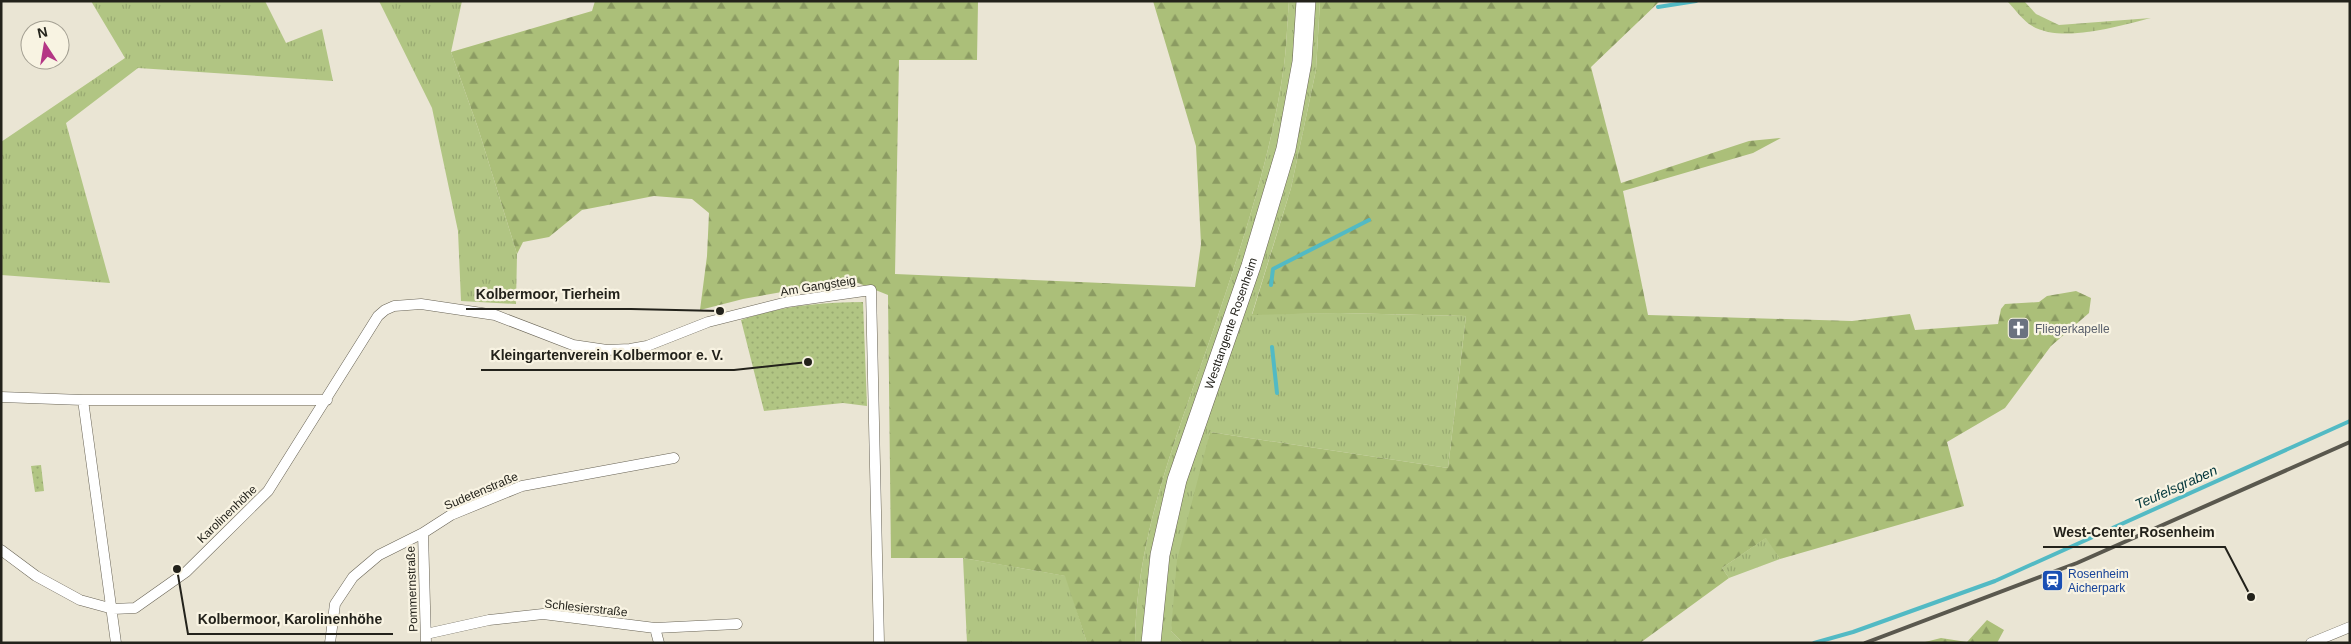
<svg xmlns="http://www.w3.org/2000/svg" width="2351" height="644" font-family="Helvetica,sans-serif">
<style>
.grass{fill:url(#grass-tufts)}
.forest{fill:url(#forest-firs)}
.wetland{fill:url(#wetland-marsh)}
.park{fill:url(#park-dots)}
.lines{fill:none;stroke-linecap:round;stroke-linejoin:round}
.stream{stroke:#52bac4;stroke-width:4}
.street-casing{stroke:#686355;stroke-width:11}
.highway-casing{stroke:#686355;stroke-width:20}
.street{stroke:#fff;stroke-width:10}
.highway{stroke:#fff;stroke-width:19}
.rail{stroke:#5a584e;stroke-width:4}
.labels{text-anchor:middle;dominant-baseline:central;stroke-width:4.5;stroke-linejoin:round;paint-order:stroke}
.street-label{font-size:12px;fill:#23221b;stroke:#f8f3e2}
.worship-label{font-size:12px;fill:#5b616d;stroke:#f8f3e2;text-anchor:start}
.transit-label{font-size:12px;fill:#164399;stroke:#f8f3e2;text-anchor:start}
.water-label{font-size:14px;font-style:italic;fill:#02363b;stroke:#f8f3e2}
.leader{fill:none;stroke:#23221b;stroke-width:2}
.callout-dot{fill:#23221b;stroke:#f8f3e2;stroke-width:2}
.callout-label{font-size:14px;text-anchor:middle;font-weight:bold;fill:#23221b;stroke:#f8f3e2;stroke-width:4.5;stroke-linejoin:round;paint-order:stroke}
</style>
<defs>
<pattern id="grass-tufts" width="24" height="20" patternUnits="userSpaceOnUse" patternTransform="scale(1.25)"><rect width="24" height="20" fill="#b1c583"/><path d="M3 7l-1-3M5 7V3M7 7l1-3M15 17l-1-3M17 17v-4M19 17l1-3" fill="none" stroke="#98a971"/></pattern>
<pattern id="forest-firs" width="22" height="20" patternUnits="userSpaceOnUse" patternTransform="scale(1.25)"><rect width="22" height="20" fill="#abbf79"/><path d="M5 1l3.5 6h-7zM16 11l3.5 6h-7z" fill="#8b9b62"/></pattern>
<pattern id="wetland-marsh" width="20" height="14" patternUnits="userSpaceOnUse" patternTransform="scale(1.25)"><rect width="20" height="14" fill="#b1c583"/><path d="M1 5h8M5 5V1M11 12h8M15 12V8" fill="none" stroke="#98a971"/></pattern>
<pattern id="park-dots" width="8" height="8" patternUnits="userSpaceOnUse" patternTransform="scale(1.25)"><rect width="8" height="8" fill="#b1c583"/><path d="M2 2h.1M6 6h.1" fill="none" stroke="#98a971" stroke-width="1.8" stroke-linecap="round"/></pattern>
</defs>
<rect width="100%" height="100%" fill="#eae5d4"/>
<path class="grass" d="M91,1H265L286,43L322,29L333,81L138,68L66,123L110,283L1,275V142L125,58Z
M379,1H462L451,52L478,128L517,254L516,304L461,301L458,231L432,108Z
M1289,1H1320L1316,70L1291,188L1252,314L1340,313L1466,316L1448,468L1210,432L1171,631L1183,643H1135C1136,532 1180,428 1215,325C1243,241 1272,154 1284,65C1287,44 1287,22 1289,1Z
M1767,537L1780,559L1729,578L1722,568Z
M963,558L1066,576L1087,643H967Z"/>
<path class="forest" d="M595,1H1037L978,2L977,60H899L895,274L1195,287L1201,244L1196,146L1153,1H1289C1287,22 1287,44 1284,65C1272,154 1243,241 1215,325C1180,428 1136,532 1135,643H1087L1065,576L963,558H891L888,295L858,283L799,289L743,299L700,310L707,256L709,213L692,199L654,196L582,210L549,237L523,242L517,254L478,128L451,52L592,11Z
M1320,1H1660L1591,67L1621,183L1749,141L1781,138L1753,153L1623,191L1648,315L1852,321L1910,314L1915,330L1998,324L2001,309L2005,304L2039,302L2047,296L2076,291L2091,298L2089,313L2051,346L2005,408L1947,442L1964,506L1780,559L1766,538L1722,568L1729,578L1640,643H1183L1171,631L1177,560L1210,432L1448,468L1466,316L1340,313L1252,315L1291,188L1316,70Z
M1987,620L2004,630L1997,643H1921L1941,638L1967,642Z"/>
<path class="wetland" d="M2007,1H2024L2036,14L2059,25L2151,18C2118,26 2059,45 2029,24C2021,18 2014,8 2007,1Z"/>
<path class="park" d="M863,302L867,406L843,403L764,411L741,320C785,305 817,303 863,302Z
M41,465L44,491L35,492L31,466Z"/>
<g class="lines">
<path class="stream" d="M1658,7L1696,1
M1271,285L1273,269L1369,220
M1272,347L1277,393
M1814,643L1853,632L1995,581L2350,421"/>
<defs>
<path id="street" d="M1,397L83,400H327
M83,400L116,643
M423,533L426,643
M1,550L36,576L80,600L113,609L135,608L186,572L268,491L378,316L385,310L394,306L421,304L495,315L573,345L607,350L630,349L647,346L708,322L787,302L871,290L879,643
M655,628L737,624
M426,634L489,620L543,614L655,628L659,643
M330,643L335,604L353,577L379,555L423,533L451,515L522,486L674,458
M2311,643L2350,627"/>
<g id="highway">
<path id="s1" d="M1151,643L1160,555L1177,480L1251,266L1286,149L1302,62L1306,1"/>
</g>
</defs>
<use href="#street" class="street-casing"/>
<use href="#highway" class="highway-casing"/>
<use href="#street" class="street"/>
<use href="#highway" class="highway"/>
<path class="rail" d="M1865,643L2077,563L2350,442"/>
</g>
<defs>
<symbol id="church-square" viewBox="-11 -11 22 22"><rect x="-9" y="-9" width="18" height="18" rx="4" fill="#6b7280" stroke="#f8f3e2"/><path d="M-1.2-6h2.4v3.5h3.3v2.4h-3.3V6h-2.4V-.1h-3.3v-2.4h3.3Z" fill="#fff"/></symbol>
<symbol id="station-square" viewBox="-11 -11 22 22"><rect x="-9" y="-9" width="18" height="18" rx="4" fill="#1a4fb4" stroke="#f8f3e2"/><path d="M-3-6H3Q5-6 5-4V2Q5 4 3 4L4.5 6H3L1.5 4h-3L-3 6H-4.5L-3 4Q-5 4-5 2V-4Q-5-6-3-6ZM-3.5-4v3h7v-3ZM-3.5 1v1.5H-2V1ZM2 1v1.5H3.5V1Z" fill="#fff"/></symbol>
</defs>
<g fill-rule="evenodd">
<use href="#church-square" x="2006" y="316" width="25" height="25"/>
<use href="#station-square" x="2040" y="568" width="25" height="25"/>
</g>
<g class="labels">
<g class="street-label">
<text transform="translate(818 286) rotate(-9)">Am Gangsteig</text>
<text stroke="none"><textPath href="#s1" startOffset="331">Westtangente Rosenheim</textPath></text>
<text transform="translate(481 491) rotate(-23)">Sudetenstraße</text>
<text transform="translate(227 514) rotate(-44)">Karolinenhöhe</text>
<text transform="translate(412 589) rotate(-92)">Pommernstraße</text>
<text transform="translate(586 608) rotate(6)">Schlesierstraße</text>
</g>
<g class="worship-label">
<text x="2035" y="329">Fliegerkapelle</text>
</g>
<g class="transit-label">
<text x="2068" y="574">Rosenheim<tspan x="2068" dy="14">Aicherpark</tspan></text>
</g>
<g class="water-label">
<text transform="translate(2176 487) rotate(-24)">Teufelsgraben</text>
</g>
</g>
<path class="leader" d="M720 311L631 309H466M808 362L734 370H481M2251 597L2225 547H2043M177 569L188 634H393"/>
<g class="callout-dot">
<circle cx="720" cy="311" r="5"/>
<circle cx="808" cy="362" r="5"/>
<circle cx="2251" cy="597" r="5"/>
<circle cx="177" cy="569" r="5"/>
</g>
<g class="callout-label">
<text x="548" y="299">Kolbermoor, Tierheim</text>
<text x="607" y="360">Kleingartenverein Kolbermoor e. V.</text>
<text x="2134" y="537">West-Center Rosenheim</text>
<text x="290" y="624">Kolbermoor, Karolinenhöhe</text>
</g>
<rect width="2351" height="644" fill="none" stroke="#23221b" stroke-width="5"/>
<g transform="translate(45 45) rotate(348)"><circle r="24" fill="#f8f3e2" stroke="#a39f92"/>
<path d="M0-4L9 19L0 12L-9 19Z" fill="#b43685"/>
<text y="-8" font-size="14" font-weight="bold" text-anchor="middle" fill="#23221b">N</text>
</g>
</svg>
